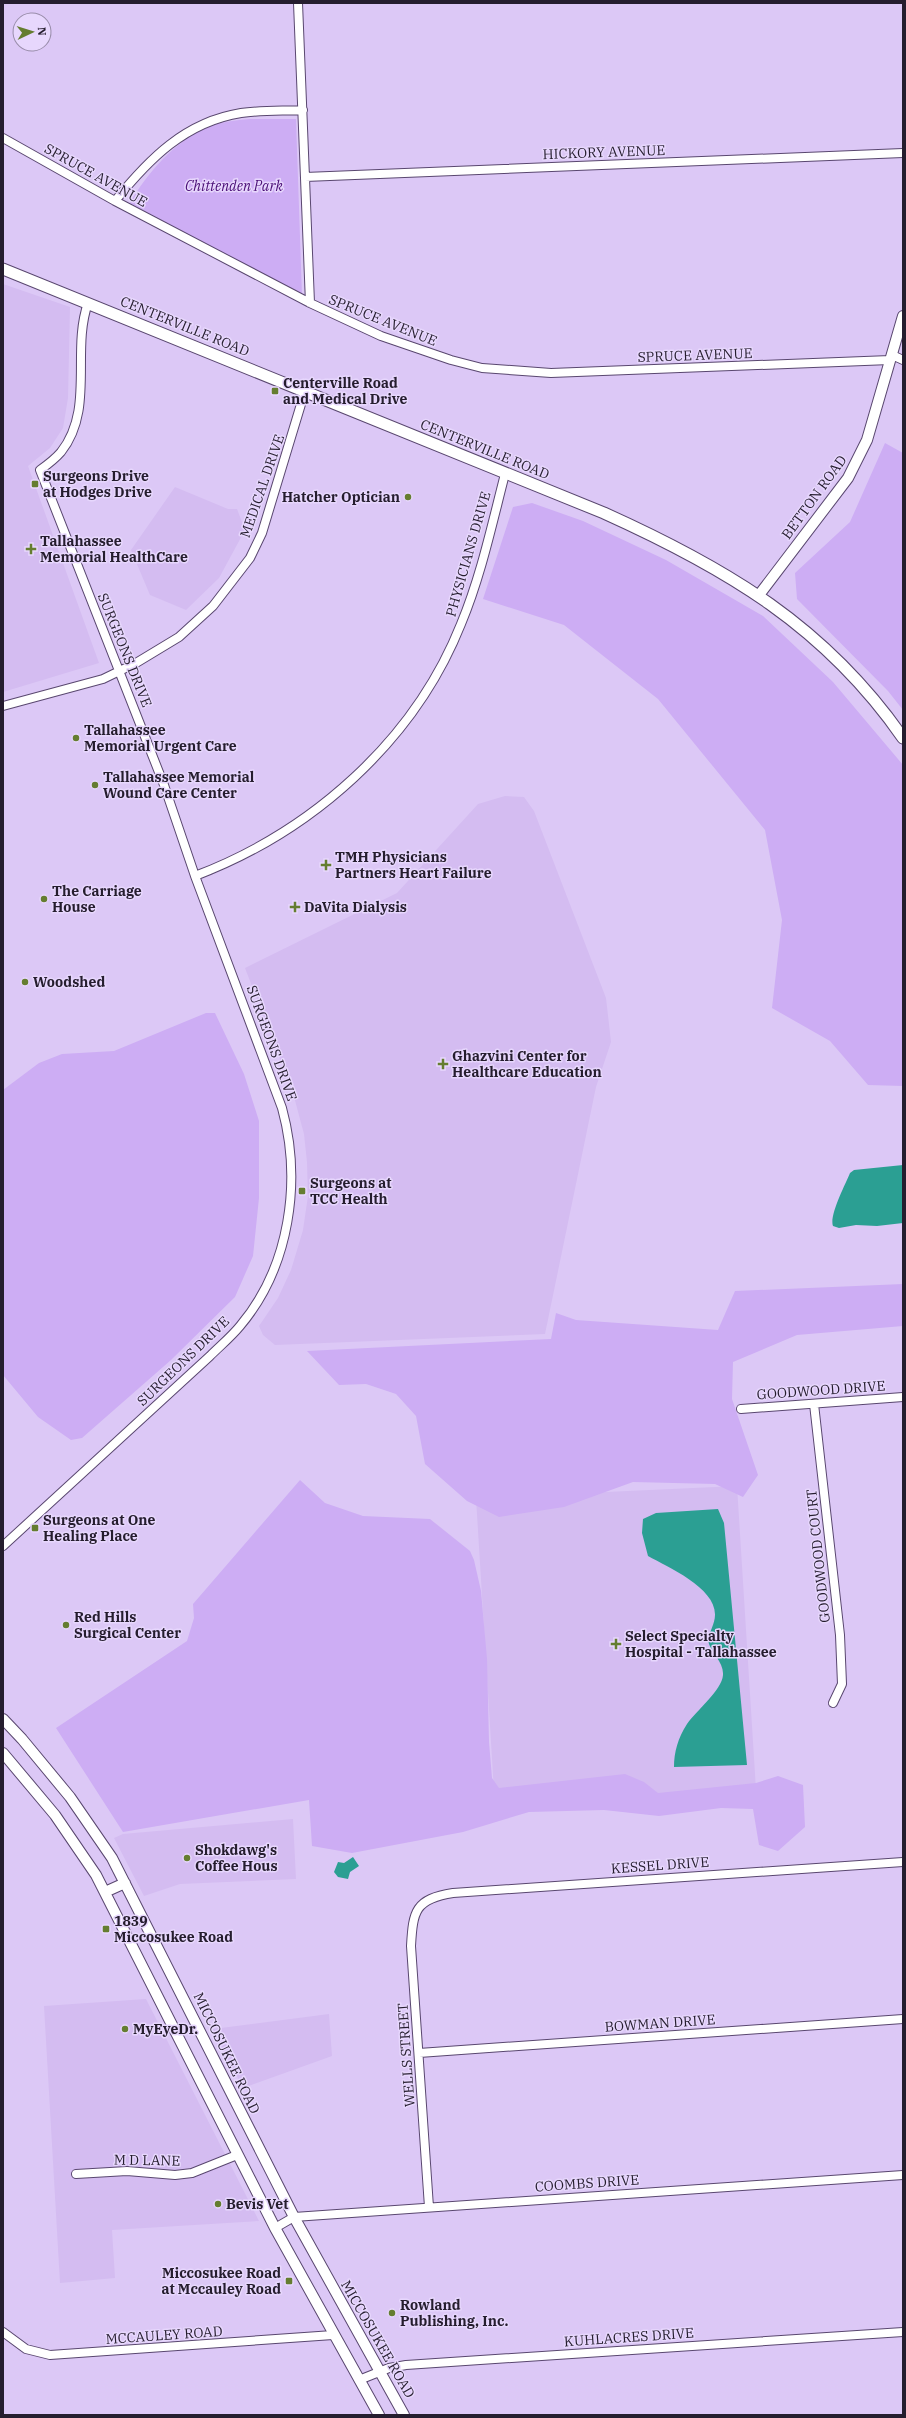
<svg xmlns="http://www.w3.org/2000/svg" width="906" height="2418" font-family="'IBM Plex Serif',serif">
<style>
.built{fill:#d4bcf1}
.green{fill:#cdadf4}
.water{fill:#2b9f93}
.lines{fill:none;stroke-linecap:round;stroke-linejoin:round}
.minor-casing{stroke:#59476f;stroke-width:10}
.tertiary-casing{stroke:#59476f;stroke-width:12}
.secondary-casing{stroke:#59476f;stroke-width:13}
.minor{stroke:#fff;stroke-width:8}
.tertiary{stroke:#fff;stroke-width:10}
.secondary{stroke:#fff;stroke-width:11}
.poi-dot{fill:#657d30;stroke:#e7d7fd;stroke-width:1.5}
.labels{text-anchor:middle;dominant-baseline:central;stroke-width:3;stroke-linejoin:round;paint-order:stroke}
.street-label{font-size:14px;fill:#251d2e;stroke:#e7d7fd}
.park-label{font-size:14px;font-style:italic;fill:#4b0f77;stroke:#e7d7fd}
.poi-label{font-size:14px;font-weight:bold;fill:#251d2e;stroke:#e7d7fd;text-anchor:start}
</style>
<rect width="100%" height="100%" fill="#dcc8f6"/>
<path class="built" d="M3,284L70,307L68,398L63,428L50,448L28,466L99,663L3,692Z
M175,487L228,509H237L245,530L219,578L186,610L150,595L131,550Z
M505,796L524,797L534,811L606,998L611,1042L596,1087L545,1334L275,1345L263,1335L259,1326L278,1298L291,1270L303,1230L308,1196L307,1162L304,1134L293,1093L245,968L397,893L478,804Z
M737,1486L756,1790L495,1807L476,1498Z
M293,1819L296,1879L180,1884L144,1896L114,1838L123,1834Z
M146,1999L259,2221L112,2230L115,2278L60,2283L44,2006Z
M329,2014L332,2056L243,2088L213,2029Z"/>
<path class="green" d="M250,119H296L302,296L130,203C147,173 175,141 208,127C221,122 236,120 250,119Z
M885,443L903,453V710L888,691L797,599L795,573L850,522Z
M532,503L583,521L666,560L763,616L833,682L903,765V1086L868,1085L830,1041L772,1008L782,920L765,830L658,699L564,625L483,599L513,507Z
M206,1013H215L244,1074L259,1121V1198L253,1256L235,1297L171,1360L82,1438L71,1440L38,1417L3,1375V1090L39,1063L62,1054L114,1051Z
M903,1284V1326L797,1335L733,1362L732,1399L758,1475L743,1497L715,1484L633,1482L564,1507L499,1517L467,1501L425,1464L416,1416L396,1394L366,1384L339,1385L307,1351L551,1339L556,1313L576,1320L718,1330L735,1291Z
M300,1480L325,1503L363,1516L430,1519L470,1551L474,1560L481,1591L487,1659L489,1742L492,1778L499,1788L625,1774L644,1782L658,1793L756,1783L778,1776L803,1785L805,1827L778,1851L759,1845L753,1809L721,1808L659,1816L604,1810L529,1812L463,1832L352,1853L312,1846L309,1800L123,1832L56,1728L187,1641L194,1618L193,1604Z"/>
<path class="water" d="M903,1165V1223L877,1226L856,1225L839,1228L833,1226C829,1216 845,1185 850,1173L854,1170Z
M718,1509L724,1523L747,1765L674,1767C674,1752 678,1738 687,1724C696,1711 722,1690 723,1675C724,1662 711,1653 708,1641C709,1632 715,1624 715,1615C716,1588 668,1567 648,1556L642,1533L643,1519L656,1513Z
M353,1857L359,1866L350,1872L348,1879L338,1877L334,1872L338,1862L344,1863Z"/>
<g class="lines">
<defs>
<path id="minor" d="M298,3L310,303
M3,138L115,201L310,303L381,336L451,360L482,368L551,373L890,360
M305,177L903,153
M115,201C149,159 185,122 241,113C261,110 283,111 303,110
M892,355L903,360
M3,706L103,679L136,663L179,637L213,606L250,558L262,533L305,391
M195,876C311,832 414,742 461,624C481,576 492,524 505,474
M814,1404L840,1635L842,1684L833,1703
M741,1409L903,1397
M3,1546L210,1356C220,1346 231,1337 240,1326C290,1267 302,1181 282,1108L195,876L164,785L40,470C47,465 55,459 61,452C95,409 71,351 88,303
M419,2053L903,2019
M76,2174L127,2171L175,2175L192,2173L237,2155
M429,2207L411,1946C413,1911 415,1899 453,1893L903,1862
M275,2228L294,2217L903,2175
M3,2332L26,2349L50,2355L333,2335
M359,2380L389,2368L406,2365L903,2332"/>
<path id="tertiary" d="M759,595L848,478L867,440L903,316
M3,1719L22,1739L70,1797L112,1858L294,2217L404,2415
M3,1753L55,1815L96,1875L275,2228L379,2415
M105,1892L125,1883"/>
<path id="secondary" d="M3,269L604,513C726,568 825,626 903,738"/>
</defs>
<use href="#minor" class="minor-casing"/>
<use href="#tertiary" class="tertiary-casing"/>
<use href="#secondary" class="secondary-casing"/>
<use href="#minor" class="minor"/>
<use href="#tertiary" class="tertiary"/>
<use href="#secondary" class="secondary"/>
</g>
<g class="poi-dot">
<rect x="271" y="387" width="8" height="8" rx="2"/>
<rect x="31" y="480" width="8" height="8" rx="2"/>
<circle cx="408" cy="497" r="4"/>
<path d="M29 543h4v4h4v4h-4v4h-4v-4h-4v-4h4z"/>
<circle cx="76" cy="738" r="4"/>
<circle cx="95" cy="785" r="4"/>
<path d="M324 859h4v4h4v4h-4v4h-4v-4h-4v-4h4z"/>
<circle cx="44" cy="899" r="4"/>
<path d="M293 901h4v4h4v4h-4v4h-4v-4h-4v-4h4z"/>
<circle cx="25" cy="982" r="4"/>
<path d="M441 1058h4v4h4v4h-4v4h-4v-4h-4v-4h4z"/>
<rect x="298" y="1187" width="8" height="8" rx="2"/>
<rect x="31" y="1524" width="8" height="8" rx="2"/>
<circle cx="66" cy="1625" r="4"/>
<path d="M614 1638h4v4h4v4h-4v4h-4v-4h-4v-4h4z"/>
<circle cx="187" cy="1858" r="4"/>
<rect x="102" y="1925" width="8" height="8" rx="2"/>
<circle cx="125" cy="2029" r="4"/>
<circle cx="218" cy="2204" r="4"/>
<rect x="285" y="2277" width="8" height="8" rx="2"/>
<circle cx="392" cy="2313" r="4"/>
</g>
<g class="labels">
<g class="street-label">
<text transform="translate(604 152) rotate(-2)">HICKORY AVENUE</text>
<text transform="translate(96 175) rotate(29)">SPRUCE AVENUE</text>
<text transform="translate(383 320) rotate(22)">SPRUCE AVENUE</text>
<text transform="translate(185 326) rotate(22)">CENTERVILLE ROAD</text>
<text transform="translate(695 355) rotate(-2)">SPRUCE AVENUE</text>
<text transform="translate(485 449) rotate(22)">CENTERVILLE ROAD</text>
<text transform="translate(262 486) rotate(-71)">MEDICAL DRIVE</text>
<text transform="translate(814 497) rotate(-54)">BETTON ROAD</text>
<text transform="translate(468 554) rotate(-74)">PHYSICIANS DRIVE</text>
<text transform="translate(125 650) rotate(68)">SURGEONS DRIVE</text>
<text transform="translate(272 1043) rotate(70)">SURGEONS DRIVE</text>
<text transform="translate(183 1361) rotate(-44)">SURGEONS DRIVE</text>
<text transform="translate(821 1390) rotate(-4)">GOODWOOD DRIVE</text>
<text transform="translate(818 1556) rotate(-96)">GOODWOOD COURT</text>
<text transform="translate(660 1865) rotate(-4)">KESSEL DRIVE</text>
<text transform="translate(660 2023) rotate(-4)">BOWMAN DRIVE</text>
<text transform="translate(227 2053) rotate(64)">MICCOSUKEE ROAD</text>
<text transform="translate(406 2055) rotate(-94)">WELLS STREET</text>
<text transform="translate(147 2160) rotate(1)">M D LANE</text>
<text transform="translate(587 2183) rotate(-4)">COOMBS DRIVE</text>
<text transform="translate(164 2335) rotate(-4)">MCCAULEY ROAD</text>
<text transform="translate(629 2337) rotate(-4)">KUHLACRES DRIVE</text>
<text transform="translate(378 2339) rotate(60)">MICCOSUKEE ROAD</text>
</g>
<g class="park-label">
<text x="234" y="186">Chittenden Park</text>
</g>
<g class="poi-label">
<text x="283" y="383">Centerville Road<tspan x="283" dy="16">and Medical Drive</tspan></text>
<text x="43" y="476">Surgeons Drive<tspan x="43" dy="16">at Hodges Drive</tspan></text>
<text x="400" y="497" text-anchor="end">Hatcher Optician</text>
<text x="40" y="541">Tallahassee<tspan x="40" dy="16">Memorial HealthCare</tspan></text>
<text x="84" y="730">Tallahassee<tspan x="84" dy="16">Memorial Urgent Care</tspan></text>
<text x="103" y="777">Tallahassee Memorial<tspan x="103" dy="16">Wound Care Center</tspan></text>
<text x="335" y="857">TMH Physicians<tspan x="335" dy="16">Partners Heart Failure</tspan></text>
<text x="52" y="891">The Carriage<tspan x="52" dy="16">House</tspan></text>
<text x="304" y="907">DaVita Dialysis</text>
<text x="33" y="982">Woodshed</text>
<text x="452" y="1056">Ghazvini Center for<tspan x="452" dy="16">Healthcare Education</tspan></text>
<text x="310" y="1183">Surgeons at<tspan x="310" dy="16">TCC Health</tspan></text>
<text x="43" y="1520">Surgeons at One<tspan x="43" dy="16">Healing Place</tspan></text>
<text x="74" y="1617">Red Hills<tspan x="74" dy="16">Surgical Center</tspan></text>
<text x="625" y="1636">Select Specialty<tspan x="625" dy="16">Hospital - Tallahassee</tspan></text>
<text x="195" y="1850">Shokdawg's<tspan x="195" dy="16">Coffee Hous</tspan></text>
<text x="114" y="1921">1839<tspan x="114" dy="16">Miccosukee Road</tspan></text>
<text x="133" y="2029">MyEyeDr.</text>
<text x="226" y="2204">Bevis Vet</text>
<text x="281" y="2273" text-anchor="end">Miccosukee Road<tspan x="281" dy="16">at Mccauley Road</tspan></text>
<text x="400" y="2305">Rowland<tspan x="400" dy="16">Publishing, Inc.</tspan></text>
</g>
</g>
<rect width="906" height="2418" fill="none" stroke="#251d2e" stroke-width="8"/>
<g transform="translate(32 32) rotate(86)"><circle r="19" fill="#e7d7fd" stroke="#998daa"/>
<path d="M0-3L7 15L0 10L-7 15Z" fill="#657d30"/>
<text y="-6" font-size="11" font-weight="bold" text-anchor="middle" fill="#251d2e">N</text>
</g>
</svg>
